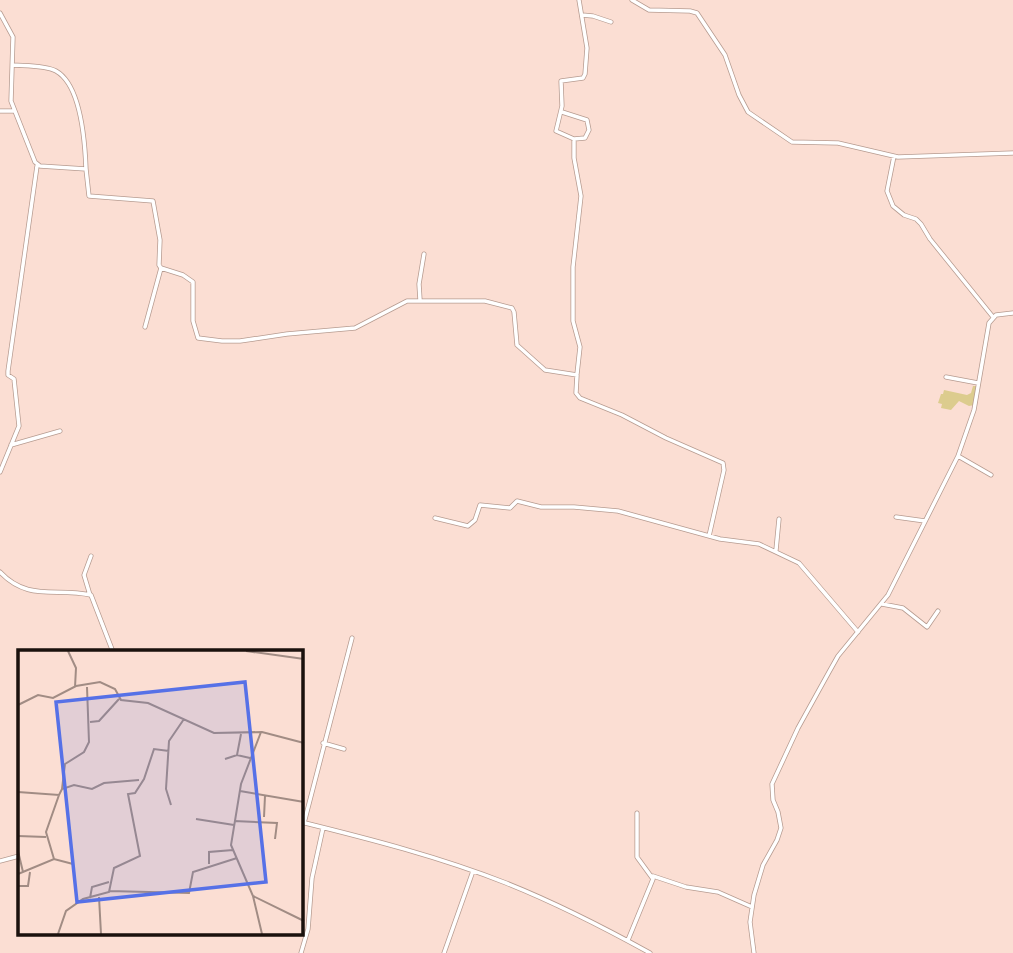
<svg xmlns="http://www.w3.org/2000/svg" width="1013" height="953" font-family="'Space Grotesk',sans-serif">
<style>
.grass{fill:#dccc8e}
.lines{fill:none;stroke-linecap:round;stroke-linejoin:round}
.minor-casing{stroke:#b69b90;stroke-width:5}
.minor{stroke:#fff;stroke-width:3.5}
.inset-road{fill:none;stroke:#a18c84;stroke-width:2}
.view{fill:#5671e7;fill-opacity:0.15;stroke:#5671e7;stroke-width:3.5}
.inset-edge{fill:none;stroke:#1a110d;stroke-width:3.5}
</style>
<rect width="100%" height="100%" fill="#fbded3"/>
<path class="grass" d="M973,386H976L974,405L969,406L959,401L951,410L941,408L942,404L938,403L941,394H943L944,390L967,395L971,393Z"/>
<g class="lines">
<defs>
<path id="minor" d="M632,0L649,10L690,11L697,13L725,55L739,95L748,112L792,142L838,143L898,157L1013,153
M0,13L13,37L11,101L35,162L40,166L86,169L89,196L153,201L160,240L159,265L161,268L183,275L193,282V321L198,338L222,341H240L287,334L355,328L407,301H485L512,308L514,312L517,345L545,370L577,375L576,393L580,398L622,415L666,438L723,463L724,470L709,536
M582,15L593,16L611,22
M13,65C25,66 45,65 56,71C81,85 85,143 86,169
M0,111H14
M562,112L587,120L589,130L585,138L574,139
M894,156L887,191L893,206L904,215L916,219L921,224L930,239L993,317
M420,300L419,284L424,254
M145,327L161,268
M577,374L580,347L573,321V267L581,196L574,158V139L556,131L562,106L561,81L583,78L585,74L587,48L579,0
M946,377L978,383
M11,445L60,431
M958,456L991,475
M0,472L19,426L14,379L8,375V371L37,166
M896,517L925,521
M435,518L468,526L475,520L480,505L510,508L517,501L541,507H574L618,511L720,539L759,544L799,563L858,632
M776,550L779,519
M0,572C28,602 56,587 91,595L113,652
M90,595L84,575L91,556
M882,604L903,608L927,627L938,611
M323,743L344,749
M301,822C370,839 440,857 506,883C556,903 603,927 650,953
M304,823L352,638
M0,861L19,856
M653,876L686,887L718,892L752,907
M628,940L653,879L637,857V813
M301,953L308,929L312,878L323,828
M444,953L473,871
M754,953L750,922L754,895L763,865L777,840L781,828L778,812L773,800L772,784L798,728L829,672L838,656L888,595L958,456L974,410L989,323L996,315L1013,313"/>
</defs>
<use href="#minor" class="minor-casing"/>
<use href="#minor" class="minor"/>
</g>
<g transform="translate(18 650)">
<rect width="285" height="285" fill="#fbded3"/>
<path class="inset-road" d="M50,1L58,18L57,37M228,1L286,9M0,55L20,45L35,48L58,36L82,32L97,39L103,50L130,53L196,83L244,82L286,93M72,72L81,71L101,49M243,82L223,134L213,195L235,246L244,284M219,105L223,84M207,109L219,105L232,108M44,139L47,114L66,102L71,92L69,37M222,141L286,152M0,142L41,145L44,139L56,135L74,139L86,133L121,130M153,155L148,139L151,91L166,69M246,167L247,146M178,169L216,175M216,171L259,173L257,189M0,186L28,187M0,201L5,222M36,209L28,182L41,145M191,214V202L215,200M0,224L36,209L55,214M0,236H10L12,222M91,241L171,243L175,222L219,208M235,246L286,271M81,247L83,284M72,248L74,237L91,232M40,284L48,261L65,249L91,242L96,218L122,206L110,144L117,143L126,129L136,99L151,101"/>
<path class="view" d="M227,32L248,232L59,252L38,52Z"/>
<rect width="285" height="285" class="inset-edge"/>
</g>
</svg>
